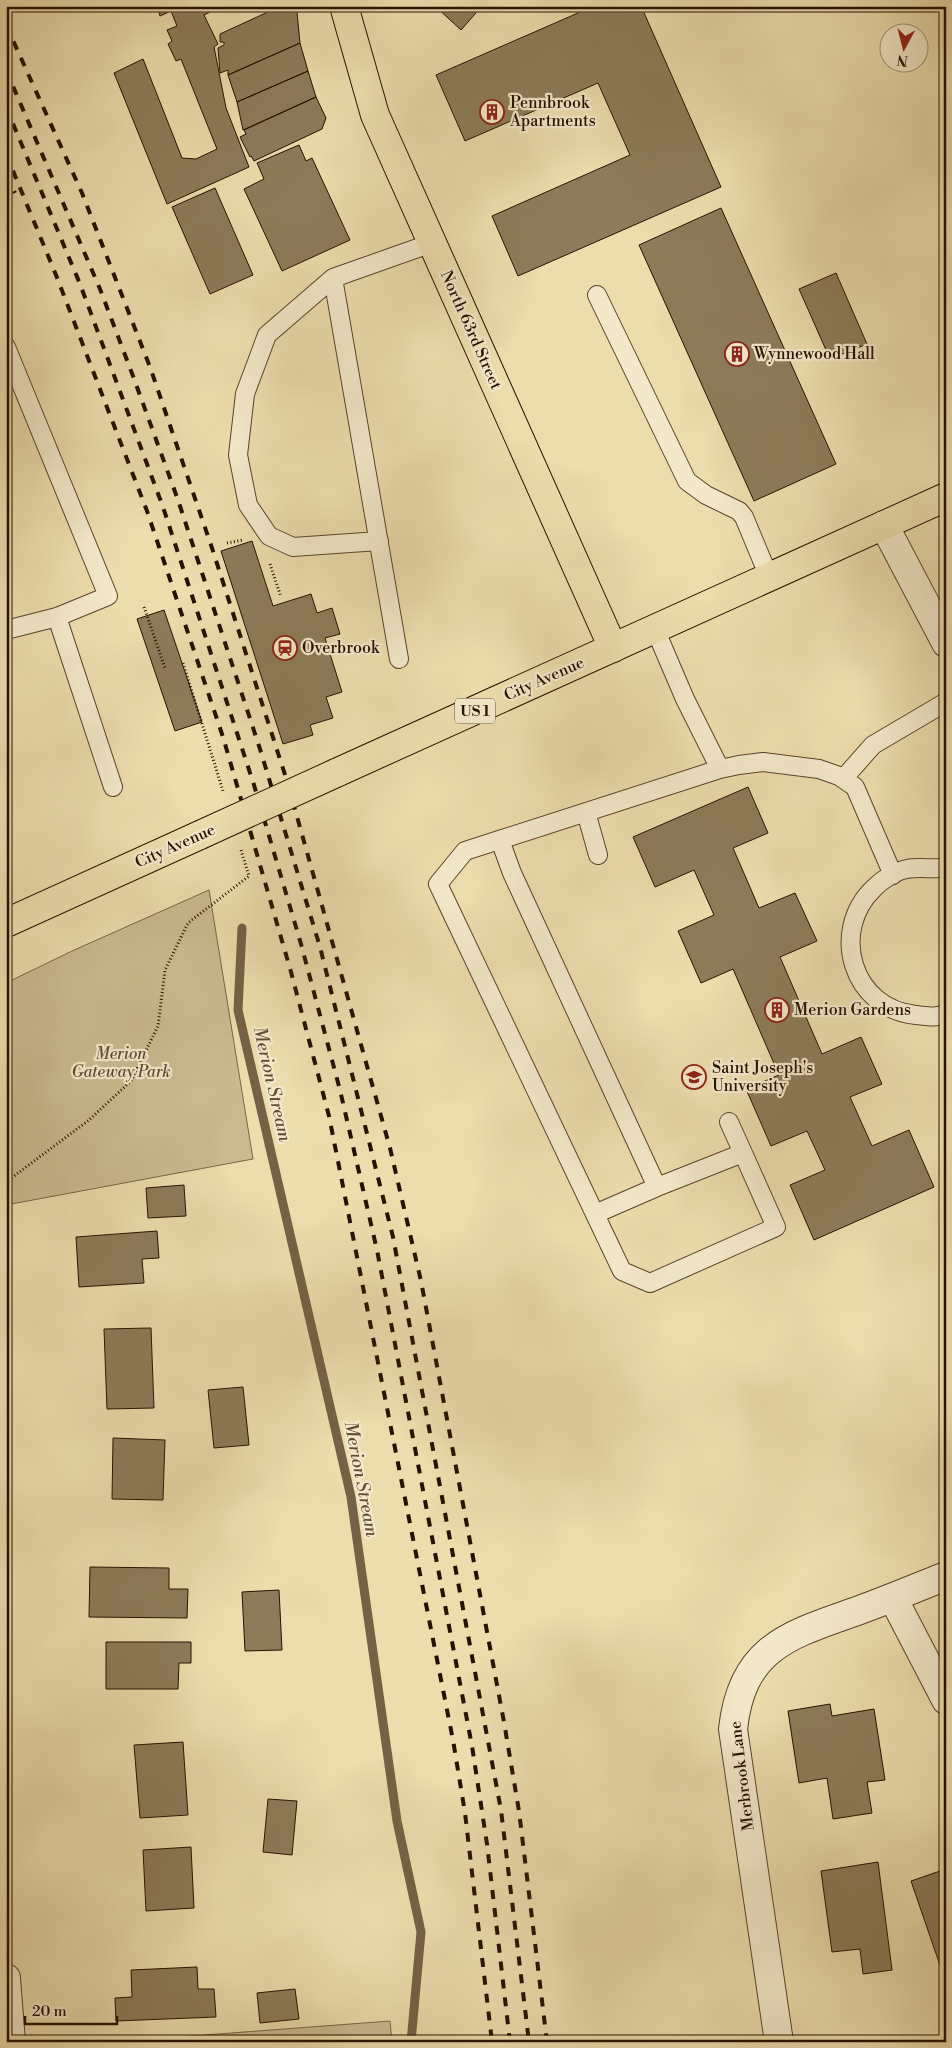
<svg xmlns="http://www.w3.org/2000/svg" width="952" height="2048" font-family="'Libre Bodoni',serif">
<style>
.green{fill:#caba90;stroke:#786548}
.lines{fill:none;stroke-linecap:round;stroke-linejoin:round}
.stream{stroke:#756145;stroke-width:9}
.building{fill:#8d7b5a;stroke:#261001}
.service-casing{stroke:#58432c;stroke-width:20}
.minor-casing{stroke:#58432c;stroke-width:30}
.tertiary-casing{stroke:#58432c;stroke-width:30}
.primary-casing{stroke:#261001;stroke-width:30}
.trunk-casing{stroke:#261001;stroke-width:30}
.path{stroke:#261001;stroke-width:3;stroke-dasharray:1 2.5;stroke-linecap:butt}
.service{stroke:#f3e9ca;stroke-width:18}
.minor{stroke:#f3e9ca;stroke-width:28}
.tertiary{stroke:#f3e9ca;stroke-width:28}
.primary{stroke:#ecddad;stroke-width:28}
.trunk{stroke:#ecddad;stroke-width:28}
.rail{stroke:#261001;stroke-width:4;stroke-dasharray:9 9;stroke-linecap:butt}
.trunk-bridge-casing{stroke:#261001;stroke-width:30;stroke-linecap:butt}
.trunk-bridge{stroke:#ecddad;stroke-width:28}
.labels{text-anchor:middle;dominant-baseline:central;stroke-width:4.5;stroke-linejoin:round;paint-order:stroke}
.shield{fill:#f3e9ca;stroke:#64513d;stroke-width:1}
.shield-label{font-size:15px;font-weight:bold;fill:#261001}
.poi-label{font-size:16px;fill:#261001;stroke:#f3e9ca;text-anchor:start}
.street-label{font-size:16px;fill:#261001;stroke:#f3e9ca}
.park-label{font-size:16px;font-style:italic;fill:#5f4c33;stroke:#f3e9ca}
.water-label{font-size:18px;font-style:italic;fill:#614d34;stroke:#f3e9ca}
</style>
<rect width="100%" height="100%" fill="#ecddad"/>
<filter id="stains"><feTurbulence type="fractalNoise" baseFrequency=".004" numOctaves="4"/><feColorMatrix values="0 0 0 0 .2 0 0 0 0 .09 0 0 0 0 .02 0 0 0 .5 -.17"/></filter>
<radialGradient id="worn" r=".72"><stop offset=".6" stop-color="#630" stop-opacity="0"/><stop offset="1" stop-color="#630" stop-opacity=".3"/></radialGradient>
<path class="green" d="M209,890L253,1159L6,1205V983L72,951Z
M390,2021L392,2042H112Z"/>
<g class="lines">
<path class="stream" d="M242,928L238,1010L351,1497L397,1821L421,1932L411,2042"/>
</g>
<path class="building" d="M157,6H222L204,15L218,44L214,47L226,108L249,167L167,204L114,73L143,59L182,158L196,159L217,149L181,59L176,61L168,44L172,41L167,30L177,26L171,11L160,16Z
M281,6H289L297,12L300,43L228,75V70L220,73L218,48L224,45V42H220V34Z
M435,6H482L461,30Z
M594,6H641L721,187L518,276L492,216L630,155L598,83L465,141L436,75Z
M300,43L308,71L237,102L228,75Z
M308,71L316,97L243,130L237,102Z
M316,97L326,118L322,129L254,161L251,156L250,157L240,137L246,134L244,130Z
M299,145L306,161L312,158L350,240L282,271L244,189L264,179L257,163Z
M215,188L253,275L210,294L172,207Z
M721,208L836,464L754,501L639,245Z
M836,273L867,344L830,359L799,289Z
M252,541L273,606L311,594L317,613L332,608L340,634L325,638L342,692L326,697L333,718L310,725L313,735L283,744L221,551Z
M164,610L202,722L175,731L137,619Z
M748,787L768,833L733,848L759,908L795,893L817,941L780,957L822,1054L861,1037L882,1084L850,1097L872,1146L909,1130L934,1187L814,1240L790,1185L825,1170L807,1131L771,1146L746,1089L779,1075L733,969L701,983L678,931L714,915L694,870L655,887L633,837Z
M184,1185L186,1216L148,1218L146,1188Z
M157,1231L159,1258L142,1259L144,1283L79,1287L76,1237Z
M151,1328L154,1408L107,1409L104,1329Z
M243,1387L249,1445L214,1448L208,1390Z
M113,1438L165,1440L163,1500L112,1499Z
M90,1567L169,1568V1589H188L187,1618L89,1617Z
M279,1590L282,1650L245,1651L242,1592Z
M106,1642H191V1663H179L178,1689H106Z
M830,1704L832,1716L874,1709L885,1780L867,1782L872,1813L833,1819L827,1778L799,1783L788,1711Z
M183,1742L188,1815L140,1818L134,1745Z
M268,1799L297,1801L292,1855L263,1852Z
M191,1847L194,1908L146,1911L143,1850Z
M878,1862L892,1970L863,1974L860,1949L832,1952L821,1871Z
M946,1869V1973L943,1974L911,1881Z
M197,1967L198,1989H214L216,2017L116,2021L115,1998L132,1997L131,1970Z
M295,1989L299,2019L260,2023L257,1993Z"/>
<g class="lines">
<defs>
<path id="service" d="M333,278L267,335L245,394L238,455L248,505L269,536L293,547L379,541
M597,295L687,481L706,495L739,511L744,517L769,577
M6,347L108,596L57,617L6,630
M57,617L113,787
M655,629L685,699L720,769
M399,659L333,278L432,243
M843,779L873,745L946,702
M586,812L598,855
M500,840L512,873L657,1187L743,1153L776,1227L650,1283L622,1271L438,884L465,851L720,769L739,765L763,762L819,769L839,776L855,787L893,875
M946,870L941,868C930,869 918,867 907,869C895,871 882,880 874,888C829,931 852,1009 916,1015C927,1016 935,1018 946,1014
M729,1122L743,1153
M595,1214L657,1187"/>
<path id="minor" d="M893,1598L946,1700
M779,2042L733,1729C742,1647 789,1635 857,1611C887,1600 916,1588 946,1576"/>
<path id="tertiary" d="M884,525L946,643
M6,1978L11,2042"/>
<path id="primary" d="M344,6L375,115L613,648"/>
<path id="trunk" d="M336,773L946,497
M6,923L200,835"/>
</defs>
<use href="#service" class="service-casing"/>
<use href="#minor" class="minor-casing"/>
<use href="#tertiary" class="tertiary-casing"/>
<use href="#primary" class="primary-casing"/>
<use href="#trunk" class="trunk-casing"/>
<path class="path" d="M227,543L243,540
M270,564L281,597
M144,607L165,668
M183,663L223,791
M6,1182L89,1120L131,1081L158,1026L165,970L188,923L249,876L241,850"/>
<use href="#service" class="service"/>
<use href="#minor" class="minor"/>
<use href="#tertiary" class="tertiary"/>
<use href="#primary" class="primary"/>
<use href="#trunk" class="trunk"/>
<path class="rail" d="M6,25L82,193L150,367L212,548L287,781L390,1148L421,1281L504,1722L519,1811L547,2042
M6,70L100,289L133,376L178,500L260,749L320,947L393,1237L501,1810L529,2042
M6,107L80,284L163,507L254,785L301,944L340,1090L377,1250L472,1746L487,1844L510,2042
M6,154L56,275L147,511L223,737L291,972L329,1116L453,1740L465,1813L492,2042
M6,175L15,193"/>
<defs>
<path id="trunk-bridge" d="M200,835L336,773"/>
</defs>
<use href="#trunk-bridge" class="trunk-bridge-casing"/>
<use href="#trunk-bridge" class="trunk-bridge"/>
</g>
<defs>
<symbol id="building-ring" viewBox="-11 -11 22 22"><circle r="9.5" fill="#f3e9ca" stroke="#8f2418" stroke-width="1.5"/><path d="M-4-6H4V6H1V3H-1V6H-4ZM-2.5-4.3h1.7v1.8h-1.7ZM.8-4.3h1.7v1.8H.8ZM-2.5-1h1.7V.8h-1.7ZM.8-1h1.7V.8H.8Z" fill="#8f2418"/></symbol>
<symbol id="station-ring" viewBox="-11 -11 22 22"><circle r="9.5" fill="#f3e9ca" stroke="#8f2418" stroke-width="1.5"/><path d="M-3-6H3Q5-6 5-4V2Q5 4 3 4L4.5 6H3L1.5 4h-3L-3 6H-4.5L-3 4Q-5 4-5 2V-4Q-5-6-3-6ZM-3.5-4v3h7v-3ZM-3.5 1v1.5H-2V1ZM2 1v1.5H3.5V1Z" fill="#8f2418"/></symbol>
<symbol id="university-ring" viewBox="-11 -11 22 22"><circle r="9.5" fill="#f3e9ca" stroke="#8f2418" stroke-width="1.5"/><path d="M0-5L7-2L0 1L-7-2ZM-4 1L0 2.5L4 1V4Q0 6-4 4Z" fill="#8f2418"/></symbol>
</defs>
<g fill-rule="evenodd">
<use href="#building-ring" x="478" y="98" width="28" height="28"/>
<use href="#building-ring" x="723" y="340" width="28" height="28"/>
<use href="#station-ring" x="271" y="634" width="28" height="28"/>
<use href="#building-ring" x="763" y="996" width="28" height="28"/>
<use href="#university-ring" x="680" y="1063" width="28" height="28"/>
</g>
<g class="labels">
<rect class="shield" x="455" y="698.5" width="40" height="25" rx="4"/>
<g class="shield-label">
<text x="475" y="711">US 1</text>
</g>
<g class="poi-label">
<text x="510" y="103">Pennbrook<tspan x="510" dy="18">Apartments</tspan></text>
<text x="754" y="354">Wynnewood Hall</text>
<text x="302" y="648">Overbrook</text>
<text x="794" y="1010">Merion Gardens</text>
<text x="712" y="1068">Saint Joseph's<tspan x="712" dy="18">University</tspan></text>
</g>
<g class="street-label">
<text transform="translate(471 330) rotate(66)">North 63rd Street</text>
<text transform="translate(544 679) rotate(-24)">City Avenue</text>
<text transform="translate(175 846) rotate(-24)">City Avenue</text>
<text transform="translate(742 1776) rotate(-97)">Merbrook Lane</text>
</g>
<g class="park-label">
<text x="121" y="1054">Merion<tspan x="121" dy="18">Gateway Park</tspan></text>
</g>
<g class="water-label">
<text transform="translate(272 1084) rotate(77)">Merion Stream</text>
<text transform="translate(361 1479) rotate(79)">Merion Stream</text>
</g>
</g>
<rect width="952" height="2048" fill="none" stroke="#ecddad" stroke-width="25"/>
<rect x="8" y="8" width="937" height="2033" fill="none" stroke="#261001" stroke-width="2.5"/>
<rect x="12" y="12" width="927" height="2023" fill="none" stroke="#261001"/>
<g transform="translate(904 48) rotate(187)"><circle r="24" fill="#f3e9ca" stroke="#a1927a"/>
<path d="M0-4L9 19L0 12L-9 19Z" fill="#8f2418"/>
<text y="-8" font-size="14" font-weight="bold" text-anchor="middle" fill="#261001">N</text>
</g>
<path d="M25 2016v8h92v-8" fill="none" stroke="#261001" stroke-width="2.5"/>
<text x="32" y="2016" font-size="15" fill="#261001" stroke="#f3e9ca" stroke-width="4" paint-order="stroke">20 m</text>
<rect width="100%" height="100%" filter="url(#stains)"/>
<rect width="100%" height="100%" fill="url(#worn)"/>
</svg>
